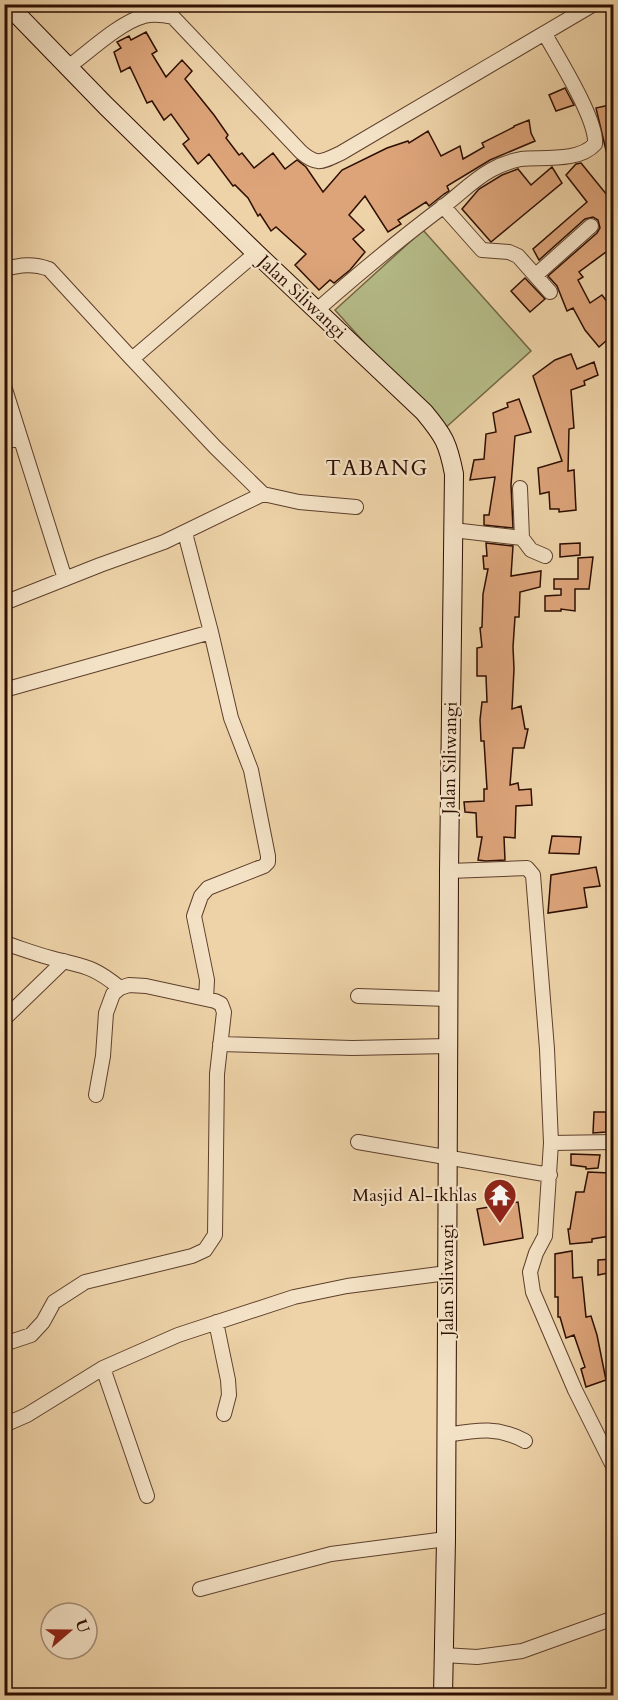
<svg xmlns="http://www.w3.org/2000/svg" width="618" height="1700" font-family="Cardo,serif">
<style>
.green{fill:#b6bd89;stroke:#726645;stroke-width:1.5}
.building{fill:#dda47a;stroke:#2d0e01;stroke-width:1.5}
.lines{fill:none;stroke-linecap:round;stroke-linejoin:round}
.minor-casing{stroke:#5d3f2b;stroke-width:16}
.secondary-casing{stroke:#2d0e01;stroke-width:20}
.minor{stroke:#f4e2c6;stroke-width:14}
.secondary{stroke:#f4e2c6;stroke-width:18}
.labels{text-anchor:middle;dominant-baseline:central;stroke-width:4.5;stroke-linejoin:round;paint-order:stroke}
.street-label{font-size:18px;fill:#2d0e01;stroke:#f4e2c6}
.poi-label{font-size:18px;fill:#2d0e01;stroke:#f4e2c6;text-anchor:end}
.quarter-label{font-size:21px;letter-spacing:1.5px;fill:#2d0e01;stroke:#f4e2c6}
</style>
<rect width="100%" height="100%" fill="#eed3a8"/>
<filter id="stains"><feTurbulence type="fractalNoise" baseFrequency=".00333" numOctaves="4"/><feColorMatrix values="0 0 0 0 .2 0 0 0 0 .09 0 0 0 0 .02 0 0 0 .5 -.17"/></filter>
<radialGradient id="worn" r=".72"><stop offset=".6" stop-color="#630" stop-opacity="0"/><stop offset="1" stop-color="#630" stop-opacity=".3"/></radialGradient>
<path class="green" d="M423,230L531,351L443,430L335,310Z"/>
<path class="building" d="M146,32L157,51L152,54L166,77L182,60L192,71L185,79L214,115L228,135L226,138L239,155L242,153L254,168L273,153L285,169L297,160L306,167L323,192L342,170L387,148L408,141L409,143L428,131L441,156L460,146L463,159L484,147L482,143L514,127V126L529,120L531,133L535,141L490,160L447,186L449,191L444,194L429,206L426,202L398,220L401,224L388,232L365,196L349,215L364,230L353,239L365,252L350,270L334,283L330,280L319,290L295,265L306,254L276,227L271,231L260,214L258,216L248,198L235,185L233,186L209,154L198,164L183,144L189,139L171,114L164,120L152,101L147,103L130,67L121,72L114,52L121,48L117,42L129,36L131,40Z
M565,88L574,105L556,111L549,95Z
M614,104V162L609,163L596,108Z
M581,163L607,195L614,190V246L579,272L583,277L578,280L590,303L602,295L614,311V334L599,347L585,330L573,308L567,311L557,286L548,276L597,233L600,228L598,220L593,217L585,219L539,260L533,249L587,202L566,175L576,164Z
M552,167L562,183L491,242L462,209L479,189L502,175L518,169L531,185Z
M525,278L545,299L530,312L511,291Z
M571,354L577,369L594,362L598,375L584,381L585,385L571,390L574,428L569,429L568,471L574,470L576,510L559,512V509H550L549,492L540,494L538,468L562,461L533,376L555,360Z
M519,399L531,432L515,436L511,485L513,528L484,525V515H489L495,477L470,480L474,460L484,459L486,434L496,432L493,413L508,407L507,403Z
M486,543L513,546L511,576L541,571L540,587L520,592L519,617H515L513,647L514,669L512,709L521,706L525,729H528L524,748H513L510,785L518,783L519,790L531,789L532,805L516,806L515,838L504,837L505,860L486,861L478,860L482,837H477L476,813L465,812L464,802L484,801V789H487L484,741H481L480,720L482,702H487L486,676H477V648L482,647L480,628L482,627L483,594L488,569H484L483,556H487Z
M580,543V555L560,557V544Z
M593,557L589,589H575V611L561,609V611H545V596L561,595V589H554V579H578V558Z
M552,836L581,837L579,854L549,853Z
M596,867L600,886L584,888L587,907L548,913L551,875Z
M594,1112H606V1132L593,1133Z
M571,1154L600,1155L598,1168L586,1169V1167L571,1165Z
M588,1172L610,1173L611,1197H614V1222H611L610,1236L592,1239V1242L570,1244L568,1229H570L576,1192H584Z
M518,1202L523,1238L484,1245L477,1209Z
M572,1251L573,1278L582,1277L586,1317L591,1316L597,1335L606,1380L586,1387L581,1369L585,1367L574,1335L566,1338L560,1317H558V1297H555V1254Z
M612,1259L613,1272L598,1275V1260Z"/>
<g class="lines">
<defs>
<path id="minor" d="M68,67C90,51 119,23 144,16C153,14 164,15 173,17L301,152C317,166 322,162 341,153L594,4
M443,206L482,250L509,252L518,256L550,292
M4,269C21,265 32,263 49,269L132,359L256,253
M536,275L591,226
M317,310C358,274 400,239 444,206C460,194 473,180 491,170C500,165 511,161 521,159C543,157 579,162 595,144C597,119 558,58 545,34
M132,359L215,447L263,494L299,502L356,507
M4,386L65,579
M4,443L20,437
M520,488L522,538L531,550L545,556
M453,530L522,538
M4,603L100,565L164,542L263,494
M4,690L211,632L185,533
M449,871L527,868L533,875L547,1049L551,1143L545,1236L536,1253L530,1272L533,1292L575,1390L614,1468
M4,943C20,948 35,954 51,958C84,967 92,965 120,988
M358,996L448,999
M206,999L207,980L194,916L201,896L208,888L264,866L268,862V856L251,770L231,718L211,632
M4,1019L64,961
M220,1044L352,1048L449,1046
M358,1142L550,1175
M551,1143L614,1142
M216,1322L228,1380L229,1395L224,1414
M4,1344L31,1335L43,1322L54,1302L85,1282L192,1256L205,1250L215,1235L217,1074L224,1012L221,1004L215,1001L146,986L129,985L120,988L113,994L106,1013L103,1056L96,1095
M103,1368L147,1496
M4,1425L27,1415L103,1368L178,1335L294,1297L347,1286L447,1273
M446,1435C477,1430 497,1426 525,1441
M200,1589L331,1554L446,1539
M443,1655L477,1657L522,1651L614,1618"/>
<path id="secondary" d="M7,4L106,106L256,253L424,412C444,436 448,443 454,474L449,871L446,1539L443,1696"/>
</defs>
<use href="#minor" class="minor-casing"/>
<use href="#secondary" class="secondary-casing"/>
<use href="#minor" class="minor"/>
<use href="#secondary" class="secondary"/>
</g>
<defs>
<symbol id="temple-pin" viewBox="-11 -11 22 30"><path d="M0 17L-7.5 6A9.5 9.5 0 1 1 7.5 6Z" fill="#8f2418" stroke="#f4e2c6"/><path d="M0-6L5-2H3V0L6.5 2.5H4V6H1.5V3h-3V6H-4V2.5H-6.5L-3 0V-2H-5Z" fill="#fff"/></symbol>
</defs>
<g fill-rule="evenodd">
<use href="#temple-pin" x="481" y="1176" width="38" height="52"/>
</g>
<g class="labels">
<g class="street-label">
<text transform="translate(302 297) rotate(43)">Jalan Siliwangi</text>
<text transform="translate(450 758) rotate(-89)">Jalan Siliwangi</text>
<text transform="translate(447 1280) rotate(-90)">Jalan Siliwangi</text>
</g>
<g class="poi-label">
<text x="477" y="1195">Masjid Al-Ikhlas</text>
</g>
<g class="quarter-label">
<text x="377" y="468">TABANG</text>
</g>
</g>
<rect width="618" height="1700" fill="none" stroke="#eed3a8" stroke-width="24"/>
<rect x="6" y="6" width="606" height="1688" fill="none" stroke="#2d0e01" stroke-width="3"/>
<rect x="12" y="12" width="594" height="1676" fill="none" stroke="#2d0e01" stroke-width="1.5"/>
<g transform="translate(69 1631) rotate(70)"><circle r="28" fill="#f4e2c6" stroke="#a48d77" stroke-width="1.5"/>
<path d="M0-4.5L10 22L0 15L-10 22Z" fill="#8f2418"/>
<text y="-9" font-size="16" font-weight="bold" text-anchor="middle" fill="#2d0e01">U</text>
</g>
<rect width="100%" height="100%" filter="url(#stains)"/>
<rect width="100%" height="100%" fill="url(#worn)"/>
</svg>
